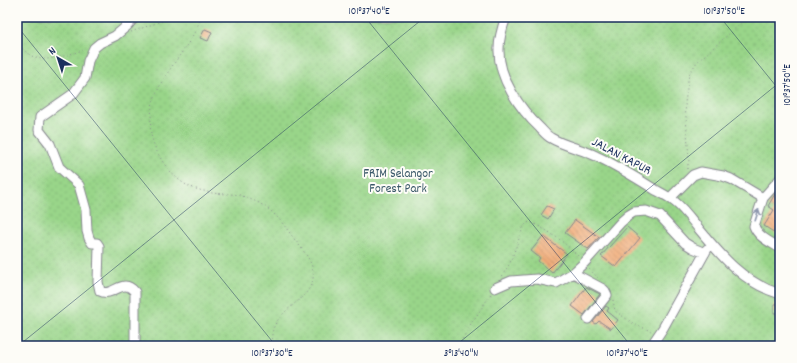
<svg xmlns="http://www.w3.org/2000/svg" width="797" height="363" font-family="Dekko,sans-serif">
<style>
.park{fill:url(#park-dots);stroke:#5a8274}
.building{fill:url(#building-back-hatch)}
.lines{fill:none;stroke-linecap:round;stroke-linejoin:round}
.minor-casing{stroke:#86868e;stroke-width:11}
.path{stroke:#86868e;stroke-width:1;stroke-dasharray:1 3;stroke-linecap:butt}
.minor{stroke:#fff;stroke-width:9}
.oneway{stroke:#8d97ae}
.ticks{fill:none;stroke:#1b2f5e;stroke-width:1;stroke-opacity:0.45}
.labels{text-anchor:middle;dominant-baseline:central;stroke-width:4;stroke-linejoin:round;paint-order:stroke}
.street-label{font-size:13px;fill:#1b2f5e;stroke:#fdfcf7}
.park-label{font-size:13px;fill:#3a5869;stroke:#fdfcf7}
.neatline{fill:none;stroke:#1b2f5e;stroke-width:1.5}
.ticks-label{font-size:10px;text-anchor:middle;fill:#1b2f5e}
</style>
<defs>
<pattern id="park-dots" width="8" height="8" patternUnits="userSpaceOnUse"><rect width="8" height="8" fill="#99d589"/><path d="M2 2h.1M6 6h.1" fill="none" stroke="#83b779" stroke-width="1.8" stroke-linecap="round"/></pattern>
<pattern id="building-back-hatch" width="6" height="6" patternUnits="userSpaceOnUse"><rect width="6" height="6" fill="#f1ae7c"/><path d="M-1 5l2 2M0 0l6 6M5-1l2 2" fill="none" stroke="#c28e69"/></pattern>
</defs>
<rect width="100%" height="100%" fill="#fdfcf7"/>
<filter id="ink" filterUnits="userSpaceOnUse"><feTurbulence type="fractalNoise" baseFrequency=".025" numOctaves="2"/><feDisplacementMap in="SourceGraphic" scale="8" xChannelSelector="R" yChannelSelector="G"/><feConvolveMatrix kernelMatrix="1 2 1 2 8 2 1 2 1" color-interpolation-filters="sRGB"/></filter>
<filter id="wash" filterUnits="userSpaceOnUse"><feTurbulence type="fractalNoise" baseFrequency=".012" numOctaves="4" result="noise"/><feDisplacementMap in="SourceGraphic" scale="16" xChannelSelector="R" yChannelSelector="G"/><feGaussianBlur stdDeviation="0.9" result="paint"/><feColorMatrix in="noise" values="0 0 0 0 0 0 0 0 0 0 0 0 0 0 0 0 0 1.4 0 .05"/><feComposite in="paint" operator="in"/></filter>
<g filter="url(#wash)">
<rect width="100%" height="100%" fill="#f2ddbf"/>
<path class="park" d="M17,17H780V346H17Z"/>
<g id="blocks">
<path class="building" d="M205,29L212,32L208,41L200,38Z
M775,194L780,197V236L764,226L774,210L768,206Z
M547,206L554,209L548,219L541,215Z
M575,220L599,237L588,249L565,233Z
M627,227L640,238L616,267L601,256Z
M543,236L567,254L552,273L538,261L540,258L531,251Z
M586,287L600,294L584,315L572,306Z
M774,304H780V313H774Z
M606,306L609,308L607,311L618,320L611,329L599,321L596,324L593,322Z"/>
</g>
</g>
<g filter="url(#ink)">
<use href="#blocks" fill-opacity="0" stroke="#86868e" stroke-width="1"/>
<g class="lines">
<defs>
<path id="minor" d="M506,17C502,28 499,38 499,49C498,78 520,109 540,128C543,131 547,136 551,138C564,146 582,149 596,156C616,165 635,177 654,189C661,193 668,196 675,202C684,209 691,219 699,229C722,257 744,283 780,294
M780,179L763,198L754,226C758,237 770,242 780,248
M670,198L693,175L701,172L723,176L731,179L763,198
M573,273L603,289L605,291L607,295L588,319
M495,288L511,281L537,279L556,283L573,273L584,263L621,222L629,215L634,212L646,211L660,216L685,243L693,248L705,253
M135,346V292C122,276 114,298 100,291L98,282L99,246L97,243H92L89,238L87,231L86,210L79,185L59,167L50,144L39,130L40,117L73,94L85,78L88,61L94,48L100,43L115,36L127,26L135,17
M651,346L663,328L707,249"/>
</defs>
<use href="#minor" class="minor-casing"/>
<path class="path" d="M201,17C191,49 159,74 152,107C151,116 150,126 151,134C154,150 165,168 177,178C184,185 194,189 204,191C215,195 228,193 240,195C245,197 252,200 257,202C275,211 283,224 295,240C302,249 311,259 313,271C317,300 276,306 272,334C272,338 273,342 274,346
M131,32L173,17
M17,43C22,48 27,54 34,57C47,63 70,54 83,50
M687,169L689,160L685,103L689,74L697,62L748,17
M589,269L598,278
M502,276L510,263L523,228L526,224L529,222C546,228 567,244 579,257
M613,300L615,311L634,324L651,331
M459,346L469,327L491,294"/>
<use href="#minor" class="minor"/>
</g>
<defs><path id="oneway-shaft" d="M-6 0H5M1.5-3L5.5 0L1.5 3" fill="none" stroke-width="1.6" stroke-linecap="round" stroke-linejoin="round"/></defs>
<use class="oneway" href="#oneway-shaft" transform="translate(757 215) rotate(-72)"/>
</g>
<path class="ticks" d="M365,17L631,346M720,17L780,91M17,26L276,346M18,346L425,17M455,346L780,82"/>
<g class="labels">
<g class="street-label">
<text transform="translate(621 157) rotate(28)">JALAN KAPUR</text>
</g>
<g class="park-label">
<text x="398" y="174">FRIM Selangor<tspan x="398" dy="15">Forest Park</tspan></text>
</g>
</g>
<rect width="797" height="363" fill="none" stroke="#fdfcf7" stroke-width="44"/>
<g transform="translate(58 58) rotate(321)" stroke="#fdfcf7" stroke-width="3" paint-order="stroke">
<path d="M0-3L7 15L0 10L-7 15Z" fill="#1b2f5e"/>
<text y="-6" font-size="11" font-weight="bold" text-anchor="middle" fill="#1b2f5e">N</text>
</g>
<rect x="22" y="22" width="753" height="319" class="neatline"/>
<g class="ticks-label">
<text x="369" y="14">101°37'40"E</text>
<text x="724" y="14">101°37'50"E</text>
<text transform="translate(786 85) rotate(-90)" y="4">101°37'50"E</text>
<text x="272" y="356">101°37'30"E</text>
<text x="461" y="356">3°13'40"N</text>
<text x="627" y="356">101°37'40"E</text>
</g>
</svg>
